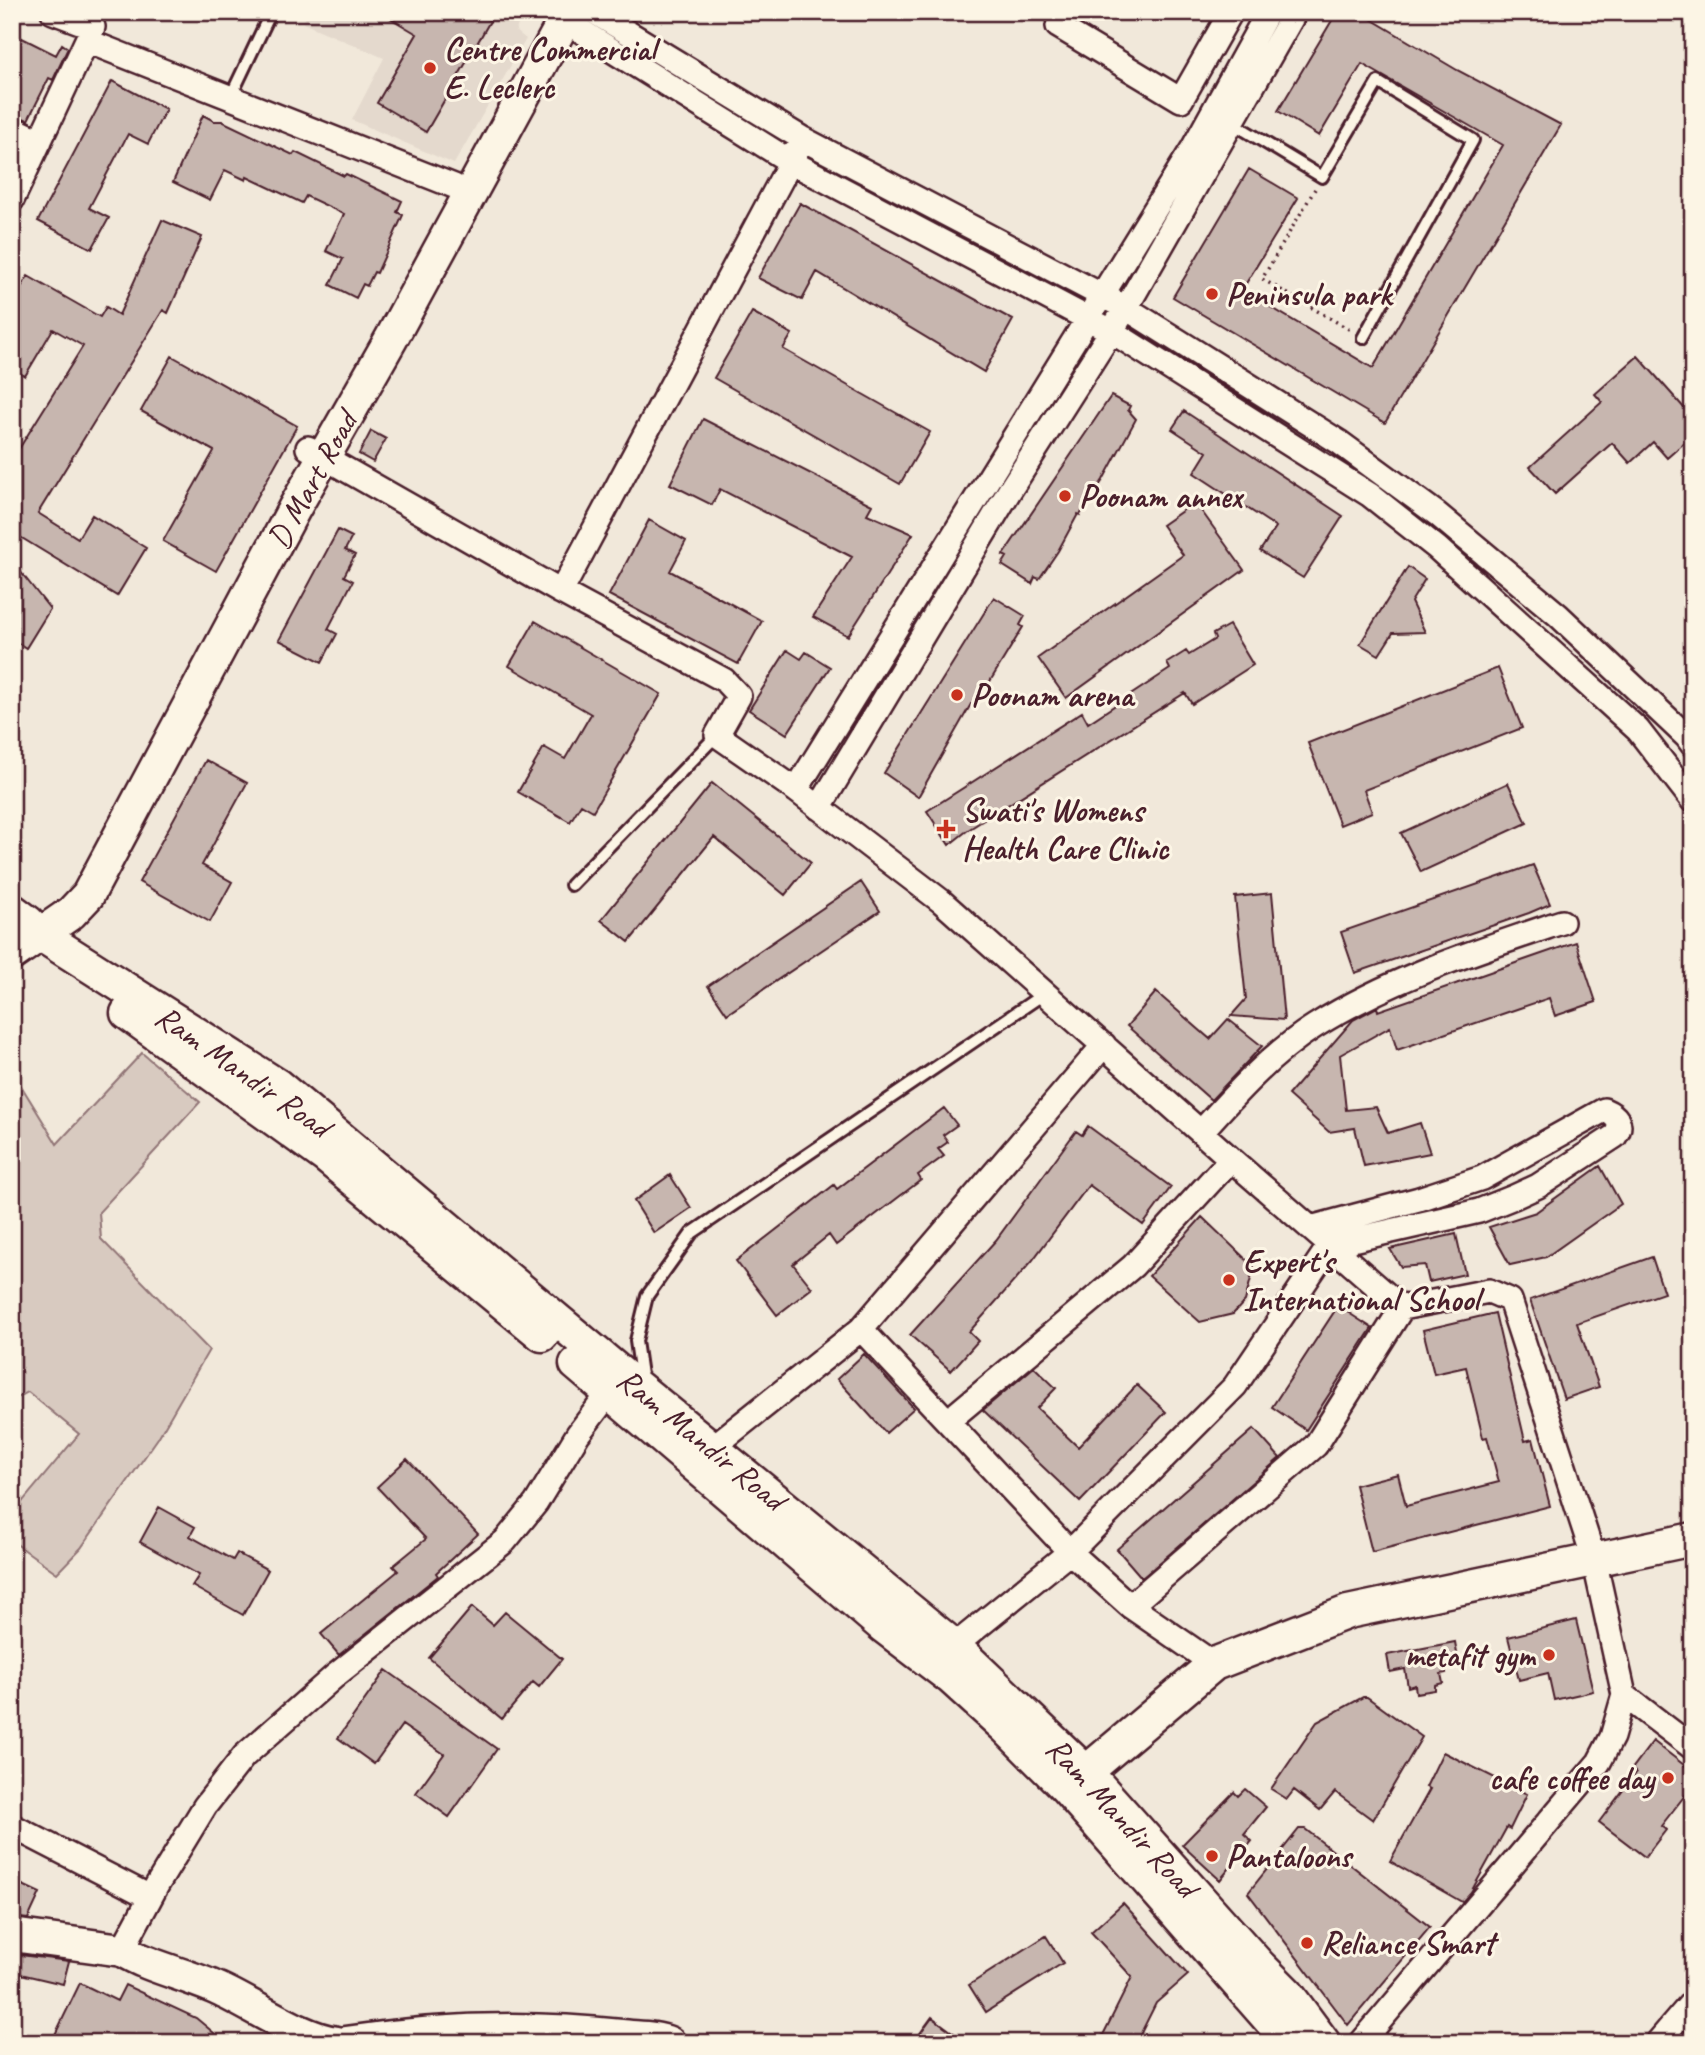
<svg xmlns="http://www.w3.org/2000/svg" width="1705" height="2055" font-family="Caveat,sans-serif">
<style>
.built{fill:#e4d9cd}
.green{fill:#d8cac0;stroke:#917476;stroke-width:2}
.building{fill:#c7b6af;stroke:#4a1f2b;stroke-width:2}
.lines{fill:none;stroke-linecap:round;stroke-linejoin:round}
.lane-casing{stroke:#4a1f2b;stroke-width:16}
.street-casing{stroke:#4a1f2b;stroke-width:28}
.secondary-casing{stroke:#4a1f2b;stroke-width:37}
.path{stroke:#4a1f2b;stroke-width:3.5;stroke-dasharray:2 5;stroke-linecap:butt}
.lane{stroke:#fcf5e5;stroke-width:10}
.street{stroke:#fcf5e5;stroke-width:23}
.secondary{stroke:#fcf5e5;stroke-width:32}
.poi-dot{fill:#c8321e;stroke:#fcf5e5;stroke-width:2.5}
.labels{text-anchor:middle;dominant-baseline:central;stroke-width:6;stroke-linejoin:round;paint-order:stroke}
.poi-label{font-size:33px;font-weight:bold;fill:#4a1f2b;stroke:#fcf5e5;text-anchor:start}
.street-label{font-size:33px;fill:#4a1f2b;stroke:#fcf5e5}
</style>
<rect width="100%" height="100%" fill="#f1e8da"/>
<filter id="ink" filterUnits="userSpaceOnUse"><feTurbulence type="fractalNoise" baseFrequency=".0143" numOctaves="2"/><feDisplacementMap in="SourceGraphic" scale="14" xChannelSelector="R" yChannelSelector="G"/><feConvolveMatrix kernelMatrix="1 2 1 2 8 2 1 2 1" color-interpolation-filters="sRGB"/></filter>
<g filter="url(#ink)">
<path class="built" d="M308,12H504L519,21L516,31L526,39L454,164L352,120L384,58L303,23Z"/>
<path class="green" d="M142,1053L200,1102L99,1212L101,1239L209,1350L158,1438L81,1548L57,1573L12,1541V1514L79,1434L28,1392L12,1401V1071L57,1144Z"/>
<path class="building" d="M380,12H475L490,21L426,132L377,103L417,34Z
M1337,12H1359L1457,70L1561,125L1385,423L1173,297L1249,169L1298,198L1242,290L1373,368L1503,145L1362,64L1319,136L1278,111Z
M12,33L56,55L62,44L68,48L53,80L49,78L28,120L12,114Z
M112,81L166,109L148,144L128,134L89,208L109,218L92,249L38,221Z
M203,115L214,121H222L293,155L295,152L344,176L346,174L402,201L397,212L403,215L377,273L374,272L367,286L363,284L356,298L330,285L343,259L326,251L344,214L306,196L302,203L247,177L246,180L225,170L210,200L173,182Z
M800,203L1013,320L984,372L817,272L802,300L758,278Z
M162,220L202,237L168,313L163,310L38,513L78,538L92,515L146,548L117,596L12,532V460L83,346L53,329L25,376L12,368V302L28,276L100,317L106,307L119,315Z
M752,312L792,334L783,349L930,432L900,484L714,378Z
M172,356L297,426L216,571L163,541L214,451L141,411Z
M1638,356L1693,418V435L1667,458L1653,442L1630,463L1612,443L1555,494L1530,467L1602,402L1595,394Z
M1111,396L1130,406L1128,410L1136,419L1103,480L1080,515L1078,514L1058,551L1039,579L1035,577L1032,584L1002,565L1007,557L1003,555Z
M1184,411L1343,516L1303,578L1260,551L1276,527L1194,473L1207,452L1172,429Z
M703,419L872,505L867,514L913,534L848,636L813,617L852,557L720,489L712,505L670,484Z
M371,431L386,439L373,462L359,454Z
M1195,502L1244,570L1066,698L1038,658L1183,555L1162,525Z
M649,520L686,541L670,571L762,621L738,664L609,595Z
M338,530L352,537L345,550L355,555L344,576L353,581L328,629L337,634L322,662L279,640Z
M12,561L50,609L26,648L12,639Z
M1408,567L1425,579L1411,602L1425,632L1393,633L1379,655L1360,644Z
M994,597L1025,616L1020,625L1023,627L975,706L971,704L918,797L884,773Z
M535,621L661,694L593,811L581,804L570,822L518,792L544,747L565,759L591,714L509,666Z
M1229,625L1253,665L1192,704L1185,693L968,830L949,845L927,811L1082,712L1088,723L1170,669L1167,663L1186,651L1189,655L1215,639L1213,634Z
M787,650L801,659L806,652L830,667L787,734L749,710Z
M1498,668L1522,728L1364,790L1372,812L1340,825L1308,743Z
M206,760L247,783L202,865L232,882L210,922L139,882Z
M712,783L811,863L785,895L714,837L629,942L601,920Z
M1508,783L1527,823L1421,872L1401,833Z
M1533,865L1550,904L1529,913L1355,973L1341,932Z
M861,882L880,911L727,1014L708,986Z
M1272,893L1284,1020L1231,1016L1246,999L1235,897Z
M1576,942L1596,1002L1555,1016L1549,998L1397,1050L1390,1027L1340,1055L1346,1110L1376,1107L1388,1133L1420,1123L1430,1153L1364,1166L1355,1128L1329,1132L1288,1095L1353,1020L1377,1007L1378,1011Z
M1156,992L1210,1039L1228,1019L1262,1046L1211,1100L1127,1026Z
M944,1108L957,1125L943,1135L948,1142L938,1149L944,1156L918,1175L921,1180L836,1245L829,1235L793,1264L812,1288L777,1315L736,1261L834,1185L837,1189Z
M1088,1126L1171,1187L1143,1225L1089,1185L1032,1261L969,1332L978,1341L951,1371L910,1335L996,1240L1076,1131L1082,1135Z
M1600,1166L1621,1204L1546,1257L1510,1265L1489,1227L1536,1212Z
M670,1175L691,1208L654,1233L634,1201Z
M1202,1217L1254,1267L1245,1301L1233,1314L1200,1322L1149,1276Z
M1456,1234L1465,1274L1429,1282L1425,1265L1401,1267L1390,1249Z
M1652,1257L1664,1293L1577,1323L1599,1387L1564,1399L1530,1300Z
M1338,1306L1372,1328L1306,1430L1272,1407Z
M1495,1313L1525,1441L1533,1439L1550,1506L1372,1552L1355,1485L1398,1474L1406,1506L1499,1482L1487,1437L1483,1438L1466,1367L1434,1374L1423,1330Z
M864,1354L914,1408L886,1433L837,1379Z
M1034,1367L1056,1388L1037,1408L1078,1447L1137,1385L1166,1412L1080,1502L983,1410Z
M1254,1429L1280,1458L1142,1578L1117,1549Z
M407,1459L478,1534L436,1573L438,1576L339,1655L321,1634L398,1571L393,1566L426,1539L377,1487Z
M159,1507L195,1527L190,1536L233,1560L237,1553L268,1570L243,1615L192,1586L199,1575L140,1542Z
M472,1607L493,1625L505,1612L562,1659L539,1687L533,1682L502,1719L429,1658Z
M1576,1620L1593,1691L1554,1700L1548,1673L1519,1680L1508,1637Z
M1455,1642L1458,1659L1451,1661L1452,1666L1445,1668L1446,1673L1441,1674L1443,1683L1435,1685V1690L1416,1693L1415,1685L1408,1687L1405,1669L1390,1672L1387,1655Z
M386,1670L497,1749L449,1817L416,1793L444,1754L402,1725L374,1764L338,1738Z
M1363,1697H1367L1422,1737L1373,1820L1335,1792L1320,1810L1294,1790L1287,1799L1271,1789L1317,1722Z
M1653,1741L1693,1772V1785L1661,1826L1666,1830L1645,1857L1599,1822L1636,1773L1632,1769Z
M1443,1752L1527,1794L1510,1829L1507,1827L1471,1892L1462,1902L1390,1861L1430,1789L1426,1787Z
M1245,1789L1266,1807L1244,1834L1252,1841L1220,1880L1182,1845L1234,1792L1238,1796Z
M1299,1829H1305L1430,1927L1348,2025L1248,1893Z
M12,1880L40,1893L28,1919L12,1917Z
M1123,1903L1188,1975L1156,2003L1136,2043H1099L1132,1977L1091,1932Z
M1046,1936L1063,1963L986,2012L969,1985Z
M12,1954L69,1961L63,1984L12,1972Z
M80,1983L117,2001L125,1985L196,2018L226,2043H51Z
M932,2017L967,2043H913Z"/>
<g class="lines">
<defs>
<path id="lane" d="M230,98L271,12
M1231,122L1322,177L1378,82L1473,140L1363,338
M571,885L717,735
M642,1382L636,1341L647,1296L692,1233L1045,993"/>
<path id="street" d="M594,12L803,139L1126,308L1339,442L1437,514L1558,615L1687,737L1693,745
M1069,12L1058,26L1181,100L1231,12
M565,21L791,162L1111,331L1370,495L1437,548L1638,730L1693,801
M87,41L454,186
M12,128L40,141
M12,200L93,27L53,12
M308,448L561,592L724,680L739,696L717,735L796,790L941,901L1231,1159L1402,1308L1489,1291L1510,1300L1594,1559L1624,1695L1612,1737L1599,1762L1361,2043
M561,592L798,148
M796,790L1193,148L1268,12
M819,808L1010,490L1126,308L1295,12
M1201,1132C1234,1095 1272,1053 1315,1026C1391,978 1476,951 1562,922
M861,1329L1070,1552L1130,1606L1214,1664
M948,1421L1133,1266L1231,1159
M703,1459L713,1447L861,1329L1104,1045
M1130,1606L1316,1445L1402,1308
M943,1655L1070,1552L1235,1386L1330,1245L1479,1211L1514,1197L1538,1186L1615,1136C1624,1123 1616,1115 1604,1110L1482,1178L1419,1199L1310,1228
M1624,1695L1693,1748
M12,1826L150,1897
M122,1950L157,1885L205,1806L244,1756L336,1675L505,1541L536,1503L578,1434L619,1380
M1657,2043L1693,2001"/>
<path id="secondary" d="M12,910L28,922L41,935L277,1085L623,1375L954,1646L1086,1772L1259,1965L1287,1993L1324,2043
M12,954L71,913L88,895L294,509L391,339L569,12
M127,1013L325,1156L542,1335
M576,1364L884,1627L951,1678L1006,1728L1066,1788L1290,2043
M1086,1772L1214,1664L1348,1612L1693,1539
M12,1935L122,1950C151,1968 186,1974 218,1989C252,2004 301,2039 337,2043
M346,2043C436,2029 531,2026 621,2036C636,2038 655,2037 669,2043"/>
</defs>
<use href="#lane" class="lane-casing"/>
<use href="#street" class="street-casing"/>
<use href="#secondary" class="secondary-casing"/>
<path class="path" d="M1315,189L1262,279L1352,331"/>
<use href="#lane" class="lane"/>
<use href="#street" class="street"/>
<use href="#secondary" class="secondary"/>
</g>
</g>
<g class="poi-dot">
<circle cx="430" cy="68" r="7"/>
<circle cx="1212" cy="294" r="7"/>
<circle cx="1065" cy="496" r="7"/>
<circle cx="957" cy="695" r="7"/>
<path d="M942.5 818.5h7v7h7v7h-7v7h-7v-7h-7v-7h7z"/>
<circle cx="1229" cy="1280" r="7"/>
<circle cx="1549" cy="1655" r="7"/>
<circle cx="1668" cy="1778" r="7"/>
<circle cx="1212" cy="1856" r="7"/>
<circle cx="1307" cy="1943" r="7"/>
</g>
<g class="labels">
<g class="poi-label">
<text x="444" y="49">Centre Commercial<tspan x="444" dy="38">E. Leclerc</tspan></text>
<text x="1226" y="294">Peninsula park</text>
<text x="1079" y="496">Poonam annex</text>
<text x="971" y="695">Poonam arena</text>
<text x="962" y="810">Swati's Womens<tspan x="962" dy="38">Health Care Clinic</tspan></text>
<text x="1243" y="1261">Expert's<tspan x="1243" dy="38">International School</tspan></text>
<text x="1535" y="1655" text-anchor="end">metafit gym</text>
<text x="1654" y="1778" text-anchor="end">cafe coffee day</text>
<text x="1226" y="1856">Pantaloons</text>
<text x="1321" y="1943">Reliance Smart</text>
</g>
<g class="street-label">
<text transform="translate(312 480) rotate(-61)">D Mart Road</text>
<text transform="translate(243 1071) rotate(35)">Ram Mandir Road</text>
<text transform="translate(701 1439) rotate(39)">Ram Mandir Road</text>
<text transform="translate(1122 1817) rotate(47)">Ram Mandir Road</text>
</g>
</g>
<rect width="1705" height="2055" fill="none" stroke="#fcf5e5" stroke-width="42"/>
<rect x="21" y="21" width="1663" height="2013" fill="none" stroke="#4a1f2b" stroke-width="2.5" filter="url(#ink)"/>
</svg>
